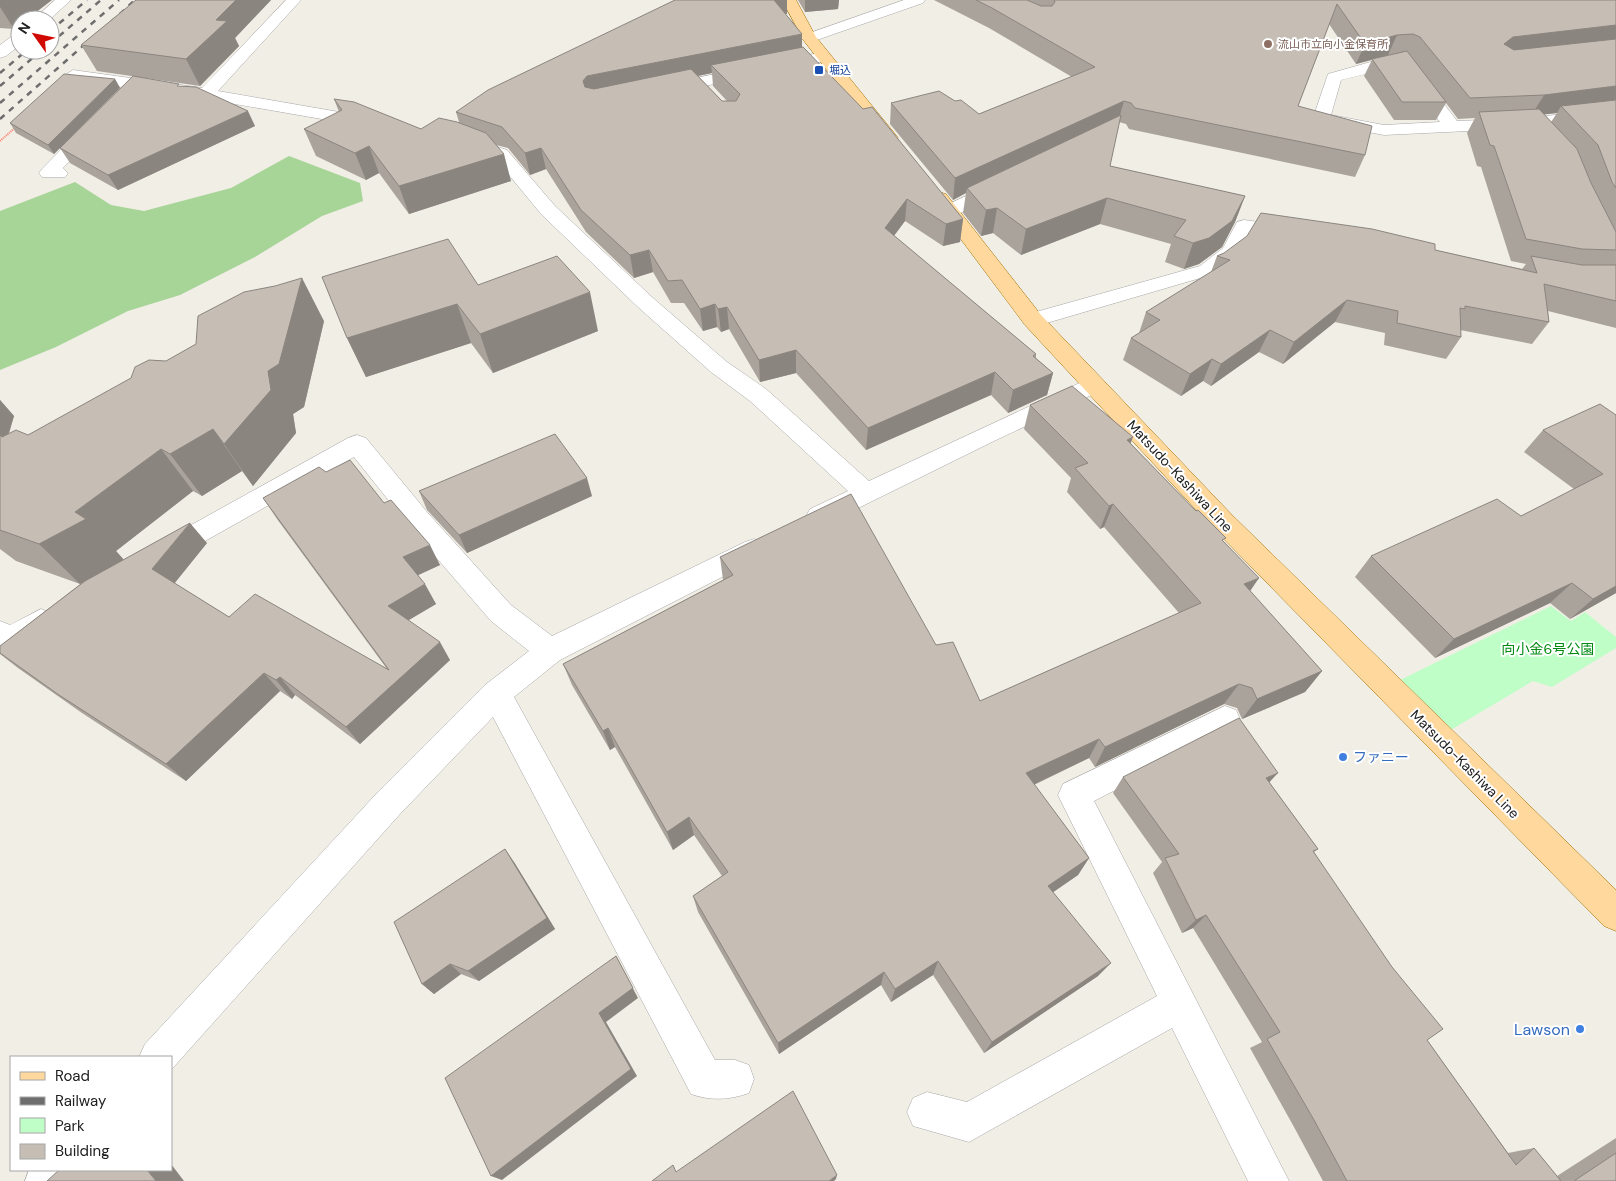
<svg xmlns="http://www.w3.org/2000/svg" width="1616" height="1181" font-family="'DM Sans','Noto Sans JP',sans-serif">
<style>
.forest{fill:#a7d497}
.park{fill:#c0fec8}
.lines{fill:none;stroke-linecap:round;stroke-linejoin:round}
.minor-casing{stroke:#a7a7a7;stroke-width:1}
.major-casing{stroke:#9c6e00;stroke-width:1}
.path{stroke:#ff7e69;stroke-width:2;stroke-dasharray:1 1;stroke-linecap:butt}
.minor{fill:#fff;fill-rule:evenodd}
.major{fill:#ffd89d;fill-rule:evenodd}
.rail{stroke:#6e6e6e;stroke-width:2.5;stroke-dasharray:6 6;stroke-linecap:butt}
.wall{fill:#aaa39c;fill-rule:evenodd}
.shaded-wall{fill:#8b857f}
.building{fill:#c6beb5;stroke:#8b857f}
.education-dot{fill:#8d6e63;stroke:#fff;stroke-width:2}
.transit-dot{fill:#1a4fb4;stroke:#fff;stroke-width:2}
.shop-dot{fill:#3f7fe0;stroke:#fff;stroke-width:2}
.labels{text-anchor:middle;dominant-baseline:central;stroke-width:4;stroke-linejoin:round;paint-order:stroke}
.far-education-label{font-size:11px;fill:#785e54;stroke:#fff;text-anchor:start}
.far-transit-label{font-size:11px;fill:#164399;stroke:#fff;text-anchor:start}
.street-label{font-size:14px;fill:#202020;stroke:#fff}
.park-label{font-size:14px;fill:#028a13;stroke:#fff}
.shop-label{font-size:14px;fill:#366cbe;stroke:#fff;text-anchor:start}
.near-shop-label{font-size:16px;fill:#366cbe;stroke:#fff;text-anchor:end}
</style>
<rect width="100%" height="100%" fill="#f1eee6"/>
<path class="forest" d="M289,156L360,183L363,201L322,216L255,257L180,295L128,311L56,347L0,370V211L75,182L111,205L144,211L231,188Z"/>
<path class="park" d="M1551,606L1571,621L1585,612L1616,637V648L1552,687L1533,681L1449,731L1396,682Z"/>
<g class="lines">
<defs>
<path id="minor" d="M55,0H71L49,20H33Z
M286,0H301L218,91L368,117L374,118L377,122L374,126L368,127L206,99L73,80L65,75L73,70L202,88Z
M904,0H925L923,3L814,41L809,43L801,38L804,35Z
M20,32V45L6,56L0,58V45L15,34Z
M824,52L832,57L830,60L666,94L658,89L666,84Z
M1403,56L1409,58L1457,121L1531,118L1616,107V117L1531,128L1384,135L1316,122L1313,118L1328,74L1388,57ZM1399,66L1440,122L1384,125L1331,115L1341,80Z
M91,124L97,125L100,129L63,168L68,173L65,177H42L39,173L42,169L85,125Z
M471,138L507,150L555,206L653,298L727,362L766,389L869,481L1086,380L1094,377L1102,380L1105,385L1102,390L994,441L828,523L819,526L810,523L806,516L810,509L848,491L750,401L711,372L639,308L541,214L495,158L465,147L462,143L465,139Z
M997,182L1004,184L1006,188L1004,192L956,215H942L939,211L942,207Z
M1244,220L1289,226L1296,228L1299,232L1296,236L1289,238L1251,233L1237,256L1214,274L1033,327L1025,325L1022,320L1025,315L1200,266L1223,248L1237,222Z
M357,435L366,438L427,512L511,605L552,636L745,542L754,539L763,542L767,549L763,556L560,660L514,697L715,1060H735L749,1065L754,1079L749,1093C730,1100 710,1101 691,1094L493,717L400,814L171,1070V1057H139L145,1044L378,792L485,685L529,651L491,621L409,526L354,457L175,558L166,561L157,558L153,551L157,544L348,438Z
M41,609L51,613L55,621C49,633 26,648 12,650C8,651 4,649 0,647V621L10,625Z
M1225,706L1236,710L1240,719L1236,728L1094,801L1289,1181H1248L1172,1028L969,1142L913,1126L907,1112L913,1098L927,1092L967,1102L1157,996L1058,795L1063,784Z
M29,1170H75L71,1181H25Z"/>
<path id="major" d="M782,0H796L816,37L895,134L898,138L895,142H883L804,41Z
M939,192L946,194L1041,315L1232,515L1616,890V931L1604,926L1214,529L1025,325L930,198L932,194Z"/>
</defs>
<use href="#minor" class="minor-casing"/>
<use href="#major" class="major-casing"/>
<path class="path" d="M0,141L16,127"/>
<use href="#minor" class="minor"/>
<use href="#major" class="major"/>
<path class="rail" d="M111,22L135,0
M50,31L87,0
M50,44L101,0
M0,73L27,50
M0,86L42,50
M0,103L119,0
M0,119L92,38"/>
</g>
<path class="wall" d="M0,0L14,29L0,28Z
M136,0H271L235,38L239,46L200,86L97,71L81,45Z
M675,0L787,14H785L802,47L963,219L960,242L943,246L905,221L894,236L1036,354V358L1053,373L1047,395L1008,413L991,395L866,450L796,373L760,382L729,329L721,332L717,327L703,331L684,303H671L653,272L634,278L586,232L546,169L530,175L508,148L496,145L511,181L409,214L379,173L366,180L316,156L304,129L339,112L334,99L421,129L459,122L456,112ZM712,73L713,86L727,101H722L698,76Z
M798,0H839L838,9L805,12Z
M934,0H1616V328L1548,311L1549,322L1532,344L1460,330L1461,337L1446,359L1384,345L1385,333L1335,322L1283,364L1259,352L1211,386L1203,381L1181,396L1123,360L1131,338L1139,333L1146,312L1211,272L1217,256L1435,250L1522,269L1526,264L1511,261L1481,167L1477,166L1467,133L1475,118L1458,119L1446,103L1436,120H1394L1364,76L1372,60L1356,64L1329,24L1298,106L1365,155L1355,177L1129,129L1126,124L1119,122L1110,166L1245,196L1235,222L1222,247L1199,264L1184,269L1165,262L1171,244L1100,224L1021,255L993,233L981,236L963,213L966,193L953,200L890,124L891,103L955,101L979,114L1072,77L989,28ZM1557,113L1551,122L1544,114Z
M115,79L120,88L54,154L16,133L10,123Z
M180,86L255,126L118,190L70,163L60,148Z
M478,285L598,331L493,373L471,343L366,377L347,338Z
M324,321L304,407L293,414L296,433L253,486L242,471L202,496L193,491L116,551L124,560L207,543L174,583L229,617L387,669L277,519L263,498L326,472L384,503L440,565L418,575L436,604L408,620L450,660L360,744L295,695L292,699L280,691L186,781L82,713L18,668L0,654V646L83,582L80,584L16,561L0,549V400L14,416L9,434L28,435Z
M1030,405L1131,444L1224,542L1250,591L1322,671L1305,692L1242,719L1237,708L1224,704L1095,767L1089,758L1034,785L1089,858L1078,875L1053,892L1098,976L984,1053L933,975L891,1002L881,985L779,1054L698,912L693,896L722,876L694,835L673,850L615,747L610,750L572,685L563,664L723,580L720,557L936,645L980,701L1179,613L1104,527L1100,529L1067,492L1071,478L1024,429Z
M1616,415V593L1570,619L1550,603L1435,658L1355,577L1371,556L1521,516L1574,489L1524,452L1543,430Z
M419,491L592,496L467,553L427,510Z
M1123,777L1269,782L1318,849L1314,852L1427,1040L1508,1153L1534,1148L1557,1176L1616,1138V1181H1323L1294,1127L1250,1048L1262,1042L1193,928L1182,933L1153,873L1162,862L1113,793Z
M514,862L555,929L479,981L461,974L434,994L422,984Z"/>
<path class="shaded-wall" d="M0,0H52L26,20H20V24L14,29L0,7Z
M236,0H271L235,38L239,46L200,86L186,59L216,20Z
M770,0H787V14L770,15Z
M805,0H839L838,9L805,12Z
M1616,25V44L1502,57L1504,44L1513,37Z
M802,34V54L711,65L712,73L591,97L587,102L583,81L587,76Z
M1397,35L1388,55L1356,64L1365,44Z
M115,79L120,88L54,154L48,145Z
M1616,86V105L1561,106L1557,113L1531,116L1544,95Z
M1124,101L1118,122L967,188L966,193L953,200L955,178Z
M248,111L255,126L118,190L108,175Z
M369,146L379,173L366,180L355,153Z
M541,148L546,169L530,175L525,153Z
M504,154L511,181L409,214L399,186Z
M1245,196L1235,222L1222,247L1199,264L1184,269L1193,243Z
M1107,198L1100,224L1021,255L1026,229Z
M907,199L905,221L883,250L885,228Z
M997,208L993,233L981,236L986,210Z
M963,219L960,242L943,246L946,224Z
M649,250L653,272L634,278L630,255Z
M302,278L324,321L304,407L293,414L296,433L253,486L224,444L268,371Z
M590,292L598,331L493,373L480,334Z
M1347,300L1335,322L1283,364L1294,342Z
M457,304L471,343L366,377L347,338Z
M715,304L717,327L703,331L700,309Z
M727,307L729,329L721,332L718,309Z
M1270,330L1259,352L1211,386L1221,364Z
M796,350V373L760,382L759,360Z
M1212,359L1203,381L1181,396L1190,374Z
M995,372L991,395L866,450L868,428Z
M1053,373L1047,395L1008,413L1013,390Z
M0,400L14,416L3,451L0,448Z
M213,429L242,471L202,496L170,454Z
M1133,437L1124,461L1127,440Z
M161,449L193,491L116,551L124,560L80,584L39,544L75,512Z
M587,478L592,496L467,553L459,535Z
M1113,504L1104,527L1100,529L1109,506Z
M190,523L207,543L170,589L152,569Z
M430,545L440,565L414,577L403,557Z
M1259,578L1244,600V584Z
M1572,583L1550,603L1435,658L1454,639Z
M425,584L436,604L399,626L388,606Z
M1616,586V593L1570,619L1593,599Z
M440,642L450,660L360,744L346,727Z
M1322,671L1305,692L1242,719L1257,699Z
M264,673L280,691L186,781L166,764Z
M280,677L295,695L292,699L276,680Z
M1239,684L1224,704L1095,767L1105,747Z
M608,728L615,747L610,750L603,731Z
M1099,739L1089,758L1018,792L1026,773Z
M1278,773L1263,789L1266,778Z
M689,817L694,835L673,850L667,832Z
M505,849L514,862L555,929L479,981L468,971Z
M1089,858L1078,875L1039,902L1048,886Z
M1206,915L1193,928L1182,933L1196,920Z
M616,956L638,998L606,1022L637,1076L502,1180L491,1176L599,1013Z
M938,961L933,975L891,1002L895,989Z
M1111,963L1098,976L984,1053L992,1042Z
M450,964L461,974L434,994L422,984Z
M884,972L881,985L779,1054L778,1043Z
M171,1164L184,1181H156L147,1170H171Z
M837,1175L836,1179L834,1181H829Z"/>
<path class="building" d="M136,0H236L216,20L227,21L186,59L81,45Z
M675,0H774L802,34L587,76L583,81L585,87L594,89L691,69L722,101H736L740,94L711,65L803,47L863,109L872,107L963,219L946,224L907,199L885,228L1036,354L1033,356L1053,373L1013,390L995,372L868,428L796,350L759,360L727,307L718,309L715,304L700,309L682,280L668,281L649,250L630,255L581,210L541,148L525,153L502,127L456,112L488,90Z
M976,0H1027L1041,6H1052L1055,2L1054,0H1616V25L1513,37L1504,44L1514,50L1616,39V86L1544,95L1470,98L1420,37L1413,34L1397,35L1365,44L1337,4L1298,106L1372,126L1365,155L1135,108L1131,103L1124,101L955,178L891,103L939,91L955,101L961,100L979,114L1095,67L992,8Z
M1407,51L1446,102H1402L1372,59Z
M64,74L115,79L48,145L10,123Z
M133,76L179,84L177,86L196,87L248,111L108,175L60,148Z
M334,99L354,102L421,129L439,118L457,122L486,133L504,154L399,186L369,146L355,153L304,129L342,110Z
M1616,100V188L1612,182L1598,145L1561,106Z
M1539,109L1577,149L1591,183L1616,232V250L1582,249L1526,239L1494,146L1490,145L1479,112Z
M1121,115L1110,166L1245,196L1232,221L1209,238L1193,243L1174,236L1186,220L1107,198L1026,229L997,208L986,210L967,188Z
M1261,213L1372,229L1435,244V250L1537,273L1531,256L1582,265H1616V301L1544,284L1549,322L1465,306V309L1460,308L1461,337L1397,323L1398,311L1347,300L1294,342L1270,330L1221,364L1212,359L1190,374L1131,338L1160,320L1146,312L1230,260L1217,256L1224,253L1247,236Z
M448,239L478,285L557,256L590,292L480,334L457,304L347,338L322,277Z
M302,278L279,364L268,371L271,390L224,444L213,429L170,454L161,449L75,512L86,519L39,544L0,530V435L2,437L16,430L28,435L131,378L135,367L149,360L166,361L196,344L198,316L244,292L275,286Z
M1072,386L1133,437L1127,440L1196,511L1198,510L1226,538L1222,540L1259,578L1244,584L1322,671L1257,699L1252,688L1239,684L1105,747L1099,739L1026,773L1089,858L1048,886L1111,963L992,1042L938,961L895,989L884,972L778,1043L693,896L728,872L689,817L667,832L608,728L603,731L563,664L733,575L720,557L851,494L936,645L953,642L980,701L1201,603L1113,504L1109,506L1075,468L1088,463L1030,405Z
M1600,404L1616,415V586L1593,599L1572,583L1454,639L1371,556L1497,499L1521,516L1603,474L1543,430Z
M555,434L587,478L459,535L419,491Z
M350,460L384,503L391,500L430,545L403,557L425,584L388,606L440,642L346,727L280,677L276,680L264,673L166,764L59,695L0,653V646L85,581L190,523L152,569L229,617L255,594L389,670L263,498L319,467L326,472Z
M1239,718L1278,773L1266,778L1318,849L1313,851L1392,967L1443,1029L1427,1040L1516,1165L1534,1148L1561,1181H1347L1314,1120L1267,1039L1280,1032L1206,915L1196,920L1165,858L1179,854L1123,777Z
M505,849L547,918L468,971L450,964L422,984L394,922Z
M616,956L633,988L599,1013L631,1069L491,1176L445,1078Z
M793,1091L837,1175L829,1181H652L673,1165L676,1172Z
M1616,1153V1181H1574Z
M59,1170H147L156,1181H47Z"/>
<circle class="education-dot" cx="1268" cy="44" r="5"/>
<rect class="transit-dot" x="814" y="65" width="10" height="10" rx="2.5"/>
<g class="shop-dot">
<circle cx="1343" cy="757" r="5"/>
<circle cx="1580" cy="1029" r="5"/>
</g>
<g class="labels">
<g class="far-education-label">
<text x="1278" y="44">流山市立向小金保育所</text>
</g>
<g class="far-transit-label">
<text x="829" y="70">堀込</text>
</g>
<g class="street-label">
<text transform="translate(1180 476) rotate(47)">Matsudo-Kashiwa Line</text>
<text transform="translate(1465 764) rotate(45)">Matsudo-Kashiwa Line</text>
</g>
<g class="park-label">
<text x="1548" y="649">向小金6号公園</text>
</g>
<g class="shop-label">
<text x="1353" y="757">ファニー</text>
</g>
<g class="near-shop-label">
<text x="1570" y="1029">Lawson</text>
</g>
</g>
<rect x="10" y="1056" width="162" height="115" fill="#ffffff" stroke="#a6a6a6"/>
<rect x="20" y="1072" width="25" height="8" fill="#ffd89d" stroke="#a6a6a6"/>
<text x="55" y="1081" font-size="15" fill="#202020">Road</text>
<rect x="20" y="1097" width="25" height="8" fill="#6e6e6e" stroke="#a6a6a6"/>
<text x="55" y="1106" font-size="15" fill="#202020">Railway</text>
<rect x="20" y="1118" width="25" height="15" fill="#c0fec8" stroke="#a6a6a6"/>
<text x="55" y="1131" font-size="15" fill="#202020">Park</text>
<rect x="20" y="1144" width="25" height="15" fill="#c6beb5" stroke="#a6a6a6"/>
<text x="55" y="1156" font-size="15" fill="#202020">Building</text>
<g transform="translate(35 35) rotate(303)"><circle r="24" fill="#ffffff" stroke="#a6a6a6"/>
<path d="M0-4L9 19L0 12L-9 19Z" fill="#d00800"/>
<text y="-8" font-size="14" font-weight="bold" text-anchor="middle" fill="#202020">N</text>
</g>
</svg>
